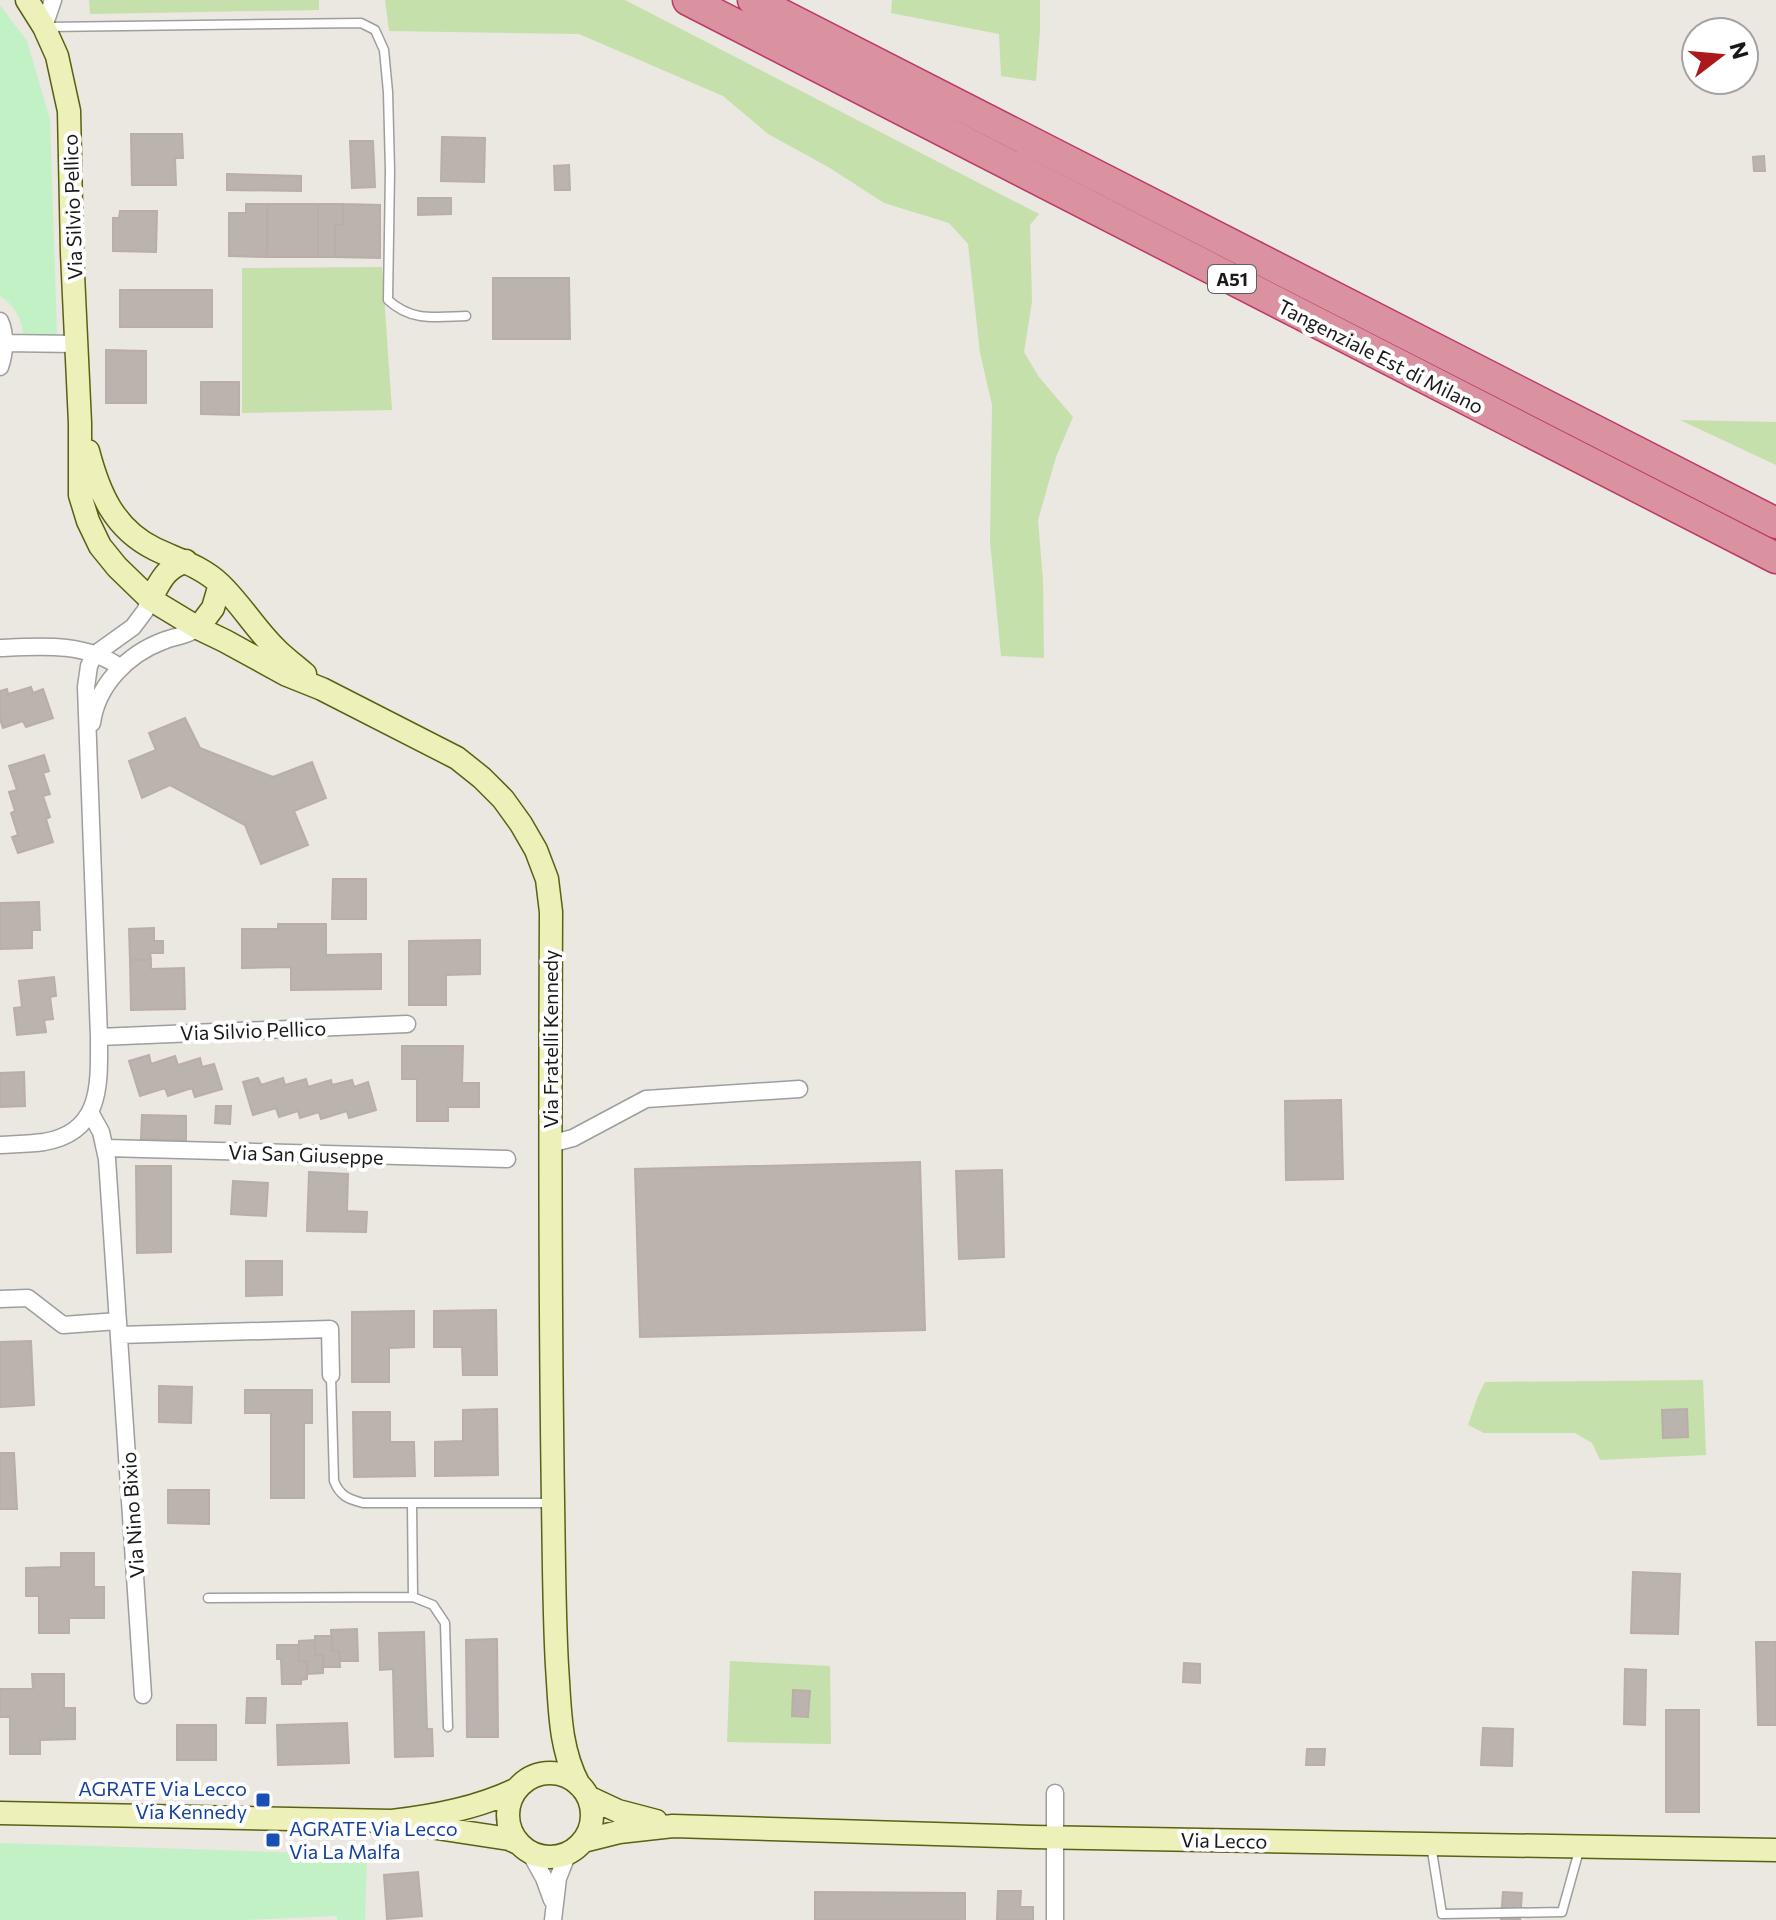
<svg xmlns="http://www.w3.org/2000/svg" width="1776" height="1920" font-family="Commissioner,sans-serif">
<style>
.grass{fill:#c6e0ac}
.park{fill:#c2f1c5}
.building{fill:#bab3ae;stroke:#baaea6;stroke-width:2}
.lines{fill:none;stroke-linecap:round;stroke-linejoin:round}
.lane-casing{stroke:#9e9e9e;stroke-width:11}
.street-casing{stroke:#9e9e9e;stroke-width:19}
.secondary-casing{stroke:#5a6111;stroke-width:25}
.highway-casing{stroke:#be3968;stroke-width:33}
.lane{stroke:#fff;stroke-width:8}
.street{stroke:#fff;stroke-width:16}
.secondary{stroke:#eef0ba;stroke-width:22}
.highway{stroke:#da91a0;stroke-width:30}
.transit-dot{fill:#1a4fb4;stroke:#fff;stroke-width:3}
.labels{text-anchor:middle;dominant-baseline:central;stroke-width:8;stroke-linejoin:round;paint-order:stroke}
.shield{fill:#fff;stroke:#5f5f5f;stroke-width:2}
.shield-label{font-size:18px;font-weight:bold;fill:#1a1a1a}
.street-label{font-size:20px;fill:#1a1a1a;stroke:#fff}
.transit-label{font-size:20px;fill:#164399;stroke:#fff;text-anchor:end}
</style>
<rect width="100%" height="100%" fill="#ebe7e1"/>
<path class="grass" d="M89,0H319V10L90,14Z
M385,0H625L1039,214L1030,225L1032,302L1024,352L1039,377L1073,417L1056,457L1038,520L1043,580L1044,658L1001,656L990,541L992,405L980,353L968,244L949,223L884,203L830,168L768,134L723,96L579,34L389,31Z
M892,0H1040V30L1036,81L1001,76L999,34L891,13Z
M382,267L392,410L242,413V268Z
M1680,420L1776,422V465Z
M1703,1380L1706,1455L1600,1460L1592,1443L1575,1433H1484L1468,1425L1478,1396L1485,1382Z
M730,1661L830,1666L831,1744L727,1742Z"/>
<path class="park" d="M0,5L27,41L50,119L57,335L23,333C21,317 14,305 0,296Z
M0,1843L367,1855L365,1920H337V1916L242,1920H0Z"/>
<path class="building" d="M131,134H182L183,158H175L176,185H132Z
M442,137L485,138L484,182L441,181Z
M350,141H373L375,187L352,188Z
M1764,156L1765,171H1754L1753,157Z
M569,165L570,190H555L554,166Z
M227,174L301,176V191L227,190Z
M418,198H451V214L418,215Z
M246,204H267V257L229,256V213H246Z
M267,204H318V257H267Z
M318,204H343V225H335V257H318Z
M343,204L380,205V258L335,257V225H343Z
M120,211H157L156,252L113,251V218H119Z
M493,278H569L570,339H493Z
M120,290H212V327H120Z
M106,350L146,351V403H106Z
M201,382H239V415L201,414Z
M31,687L33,693L43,689L53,718L26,727L23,721L3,728L0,719V691L7,689L8,694Z
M185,718L200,748L273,777L312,762L326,798L294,811L308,845L261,864L245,825L170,785L142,798L129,761L156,750L149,733Z
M44,755L49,771L43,773L50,794L43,796L50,817L46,819L53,842L18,853L12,837L18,835L11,813L15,811L9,792L17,790L9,766Z
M333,879H366V919H332Z
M39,902L40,930H32V948L0,949V903Z
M278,924H326V955L381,954V989L291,990V967L242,968V929H278Z
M154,928V941H163V953H150L151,959L130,960L129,929Z
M480,940V974L446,975V1005H409V941Z
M151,959V969L184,968L185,1009L131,1010L130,960Z
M54,977L56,996L50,997L53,1019L44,1020L46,1032L17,1035L14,1008L22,1007L19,981Z
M402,1046H463L462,1083H479V1107H448V1121H417V1079H402Z
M149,1055L151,1064L175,1056L178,1065L200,1058L202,1067L214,1064L222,1089L195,1097L192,1088L168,1096L165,1088L140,1096L129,1061Z
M24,1072L25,1106L0,1107V1073Z
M258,1078L261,1085L283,1078L285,1085L306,1079L308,1087L331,1080L332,1085L352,1080L354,1087L368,1082L376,1110L349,1118L347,1111L321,1119L319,1112L300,1118L298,1111L279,1117L276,1108L253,1115L243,1082Z
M1341,1100L1343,1179L1286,1180L1285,1101Z
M216,1106H231L230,1124L215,1123Z
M142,1115L186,1116V1140L141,1139Z
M920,1162L925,1330L640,1337L635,1169Z
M136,1166H171V1252L137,1253Z
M1002,1170L1004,1257L959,1259L956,1171Z
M309,1172L348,1174L347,1211L367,1212L366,1232L307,1231Z
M233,1181L268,1183L266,1216L231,1214Z
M246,1261H282V1295L246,1296Z
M496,1310L497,1375H463L462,1347H434V1311Z
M414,1311V1347L389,1348V1382H352V1312Z
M31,1341L34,1405L0,1407V1342Z
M159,1386L192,1387L191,1423L159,1422Z
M245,1390H312V1423H304V1498H271V1413H245Z
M497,1409L498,1475L435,1476V1442L463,1441V1410Z
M1687,1409L1688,1437L1663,1438L1662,1410Z
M353,1412H390V1442H414L415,1476L354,1477Z
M0,1453H14L17,1509H0Z
M168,1490H209V1524L168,1523Z
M61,1553H94V1587H104V1618H69V1633H39V1596H26V1568L61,1567Z
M1633,1572L1680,1574L1678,1634L1631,1633Z
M357,1629L358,1661H340L339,1651H332L331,1630Z
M424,1632L427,1729H432L433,1756L395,1757L393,1669L380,1670L379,1633Z
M315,1636H332V1651H339L340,1667H323V1655H315Z
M497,1639L498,1737H467L466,1640Z
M315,1640V1655H323V1673L307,1674V1661H299V1641Z
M1756,1642H1776V1725H1758Z
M277,1645H298L299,1661H307V1679L301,1680V1684H282L281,1659H277Z
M1184,1663L1200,1664V1683L1183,1682Z
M1625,1669L1646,1670L1645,1725L1624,1724Z
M32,1674H64V1708H75V1739L40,1740V1754H10V1717H0V1689H33Z
M793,1690L810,1691L808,1717L792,1716Z
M247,1698H266L265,1723H246Z
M1666,1710H1699V1812H1666Z
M347,1723L349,1763L278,1765L277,1725Z
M177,1725H216V1760H177Z
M1483,1728L1513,1729L1512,1766L1481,1765Z
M1307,1749H1325L1324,1765H1306Z
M418,1872L422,1916L387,1919L384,1875Z
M998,1891H1021L1020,1907H1033V1920H997Z
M815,1892L965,1893V1920H815Z
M1503,1892L1522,1893L1520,1920L1501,1919Z"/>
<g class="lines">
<defs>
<path id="lane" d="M48,27L361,23L375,30L384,50L388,92L390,171L388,300C412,322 436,317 466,316
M331,1376L334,1481C340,1496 348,1499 363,1503H553
M412,1503L413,1597L433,1605L445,1623L448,1727
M208,1598L413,1597
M1431,1845L1442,1914L1562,1912L1580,1847"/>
<path id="street" d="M44,27L53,0
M0,321C6,334 5,353 0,367
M4,343L77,344
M0,648C41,646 86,642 121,668
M92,723C97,685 128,654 163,641C175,636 187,636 198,628
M99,1037L407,1024
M91,1114L101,1132L107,1159L143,1695
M550,1144L573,1138L646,1099L799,1089
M0,1145C15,1144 30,1144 44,1142C103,1132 99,1083 99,1037L86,687L89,666L94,655L133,627L145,611L150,599
M106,1148L507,1159
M0,1299L28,1298L63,1325L118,1321
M119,1335L330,1329L331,1375
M1055,1793V1920
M529,1851L544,1878L552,1900
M553,1920L558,1878L568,1853"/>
<path id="secondary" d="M27,0L44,27L57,56L69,111L72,253L80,423V495L88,521L100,546L117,567L150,599L198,628L213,608L220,584
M88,451C99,493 114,529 155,549C178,560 201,566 220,584C241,604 256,630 277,650C285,658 296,666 305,674
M150,599C162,580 163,570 186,561
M198,628L225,641L287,675L322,689L457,758L482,778L503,799L521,824L536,850L547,879L551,912C550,1109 550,1306 553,1502C554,1557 554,1612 557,1666C560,1707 559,1748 579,1785
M508 1815a42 42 0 1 1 84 0a42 42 0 1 1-84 0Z
M588,1797L618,1811L656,1821
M0,1813L392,1821C435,1816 477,1808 517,1789
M417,1825L509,1839L518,1843
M583,1841L619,1832L673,1826L1032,1837L1776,1850"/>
<path id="highway" d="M688,0L1776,558
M753,0L1776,523"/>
</defs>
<use href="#lane" class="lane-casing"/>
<use href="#street" class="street-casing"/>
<use href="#secondary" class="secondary-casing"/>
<use href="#highway" class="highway-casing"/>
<use href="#lane" class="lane"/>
<use href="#street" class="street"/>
<use href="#secondary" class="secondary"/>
<use href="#highway" class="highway"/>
</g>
<g class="transit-dot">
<rect x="255" y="1792" width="16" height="16" rx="4"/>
<rect x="265" y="1832" width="16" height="16" rx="4"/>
</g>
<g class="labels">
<rect class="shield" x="1208" y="265" width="48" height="28" rx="6"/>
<g class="shield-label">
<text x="1232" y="279">A51</text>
</g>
<g class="street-label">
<text transform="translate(72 207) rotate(-92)">Via Silvio Pellico</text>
<text transform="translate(1381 356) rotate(27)">Tangenziale Est di Milano</text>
<text transform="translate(253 1030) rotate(-2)">Via Silvio Pellico</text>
<text transform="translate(550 1039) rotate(-90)">Via Fratelli Kennedy</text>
<text transform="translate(306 1154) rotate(2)">Via San Giuseppe</text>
<text transform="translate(132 1515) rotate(-94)">Via Nino Bixio</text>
<text transform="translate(1224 1840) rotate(1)">Via Lecco</text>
</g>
<g class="transit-label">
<text x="247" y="1788">AGRATE Via Lecco<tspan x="247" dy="23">Via Kennedy</tspan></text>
<text x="289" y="1828" text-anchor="start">AGRATE Via Lecco<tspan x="289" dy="23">Via La Malfa</tspan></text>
</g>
</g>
<g transform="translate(1720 56) rotate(74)"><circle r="38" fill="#ffffff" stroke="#a3a3a3" stroke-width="2"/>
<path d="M0-6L14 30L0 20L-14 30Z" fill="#ad181a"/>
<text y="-12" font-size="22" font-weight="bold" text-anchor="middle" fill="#1a1a1a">N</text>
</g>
</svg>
